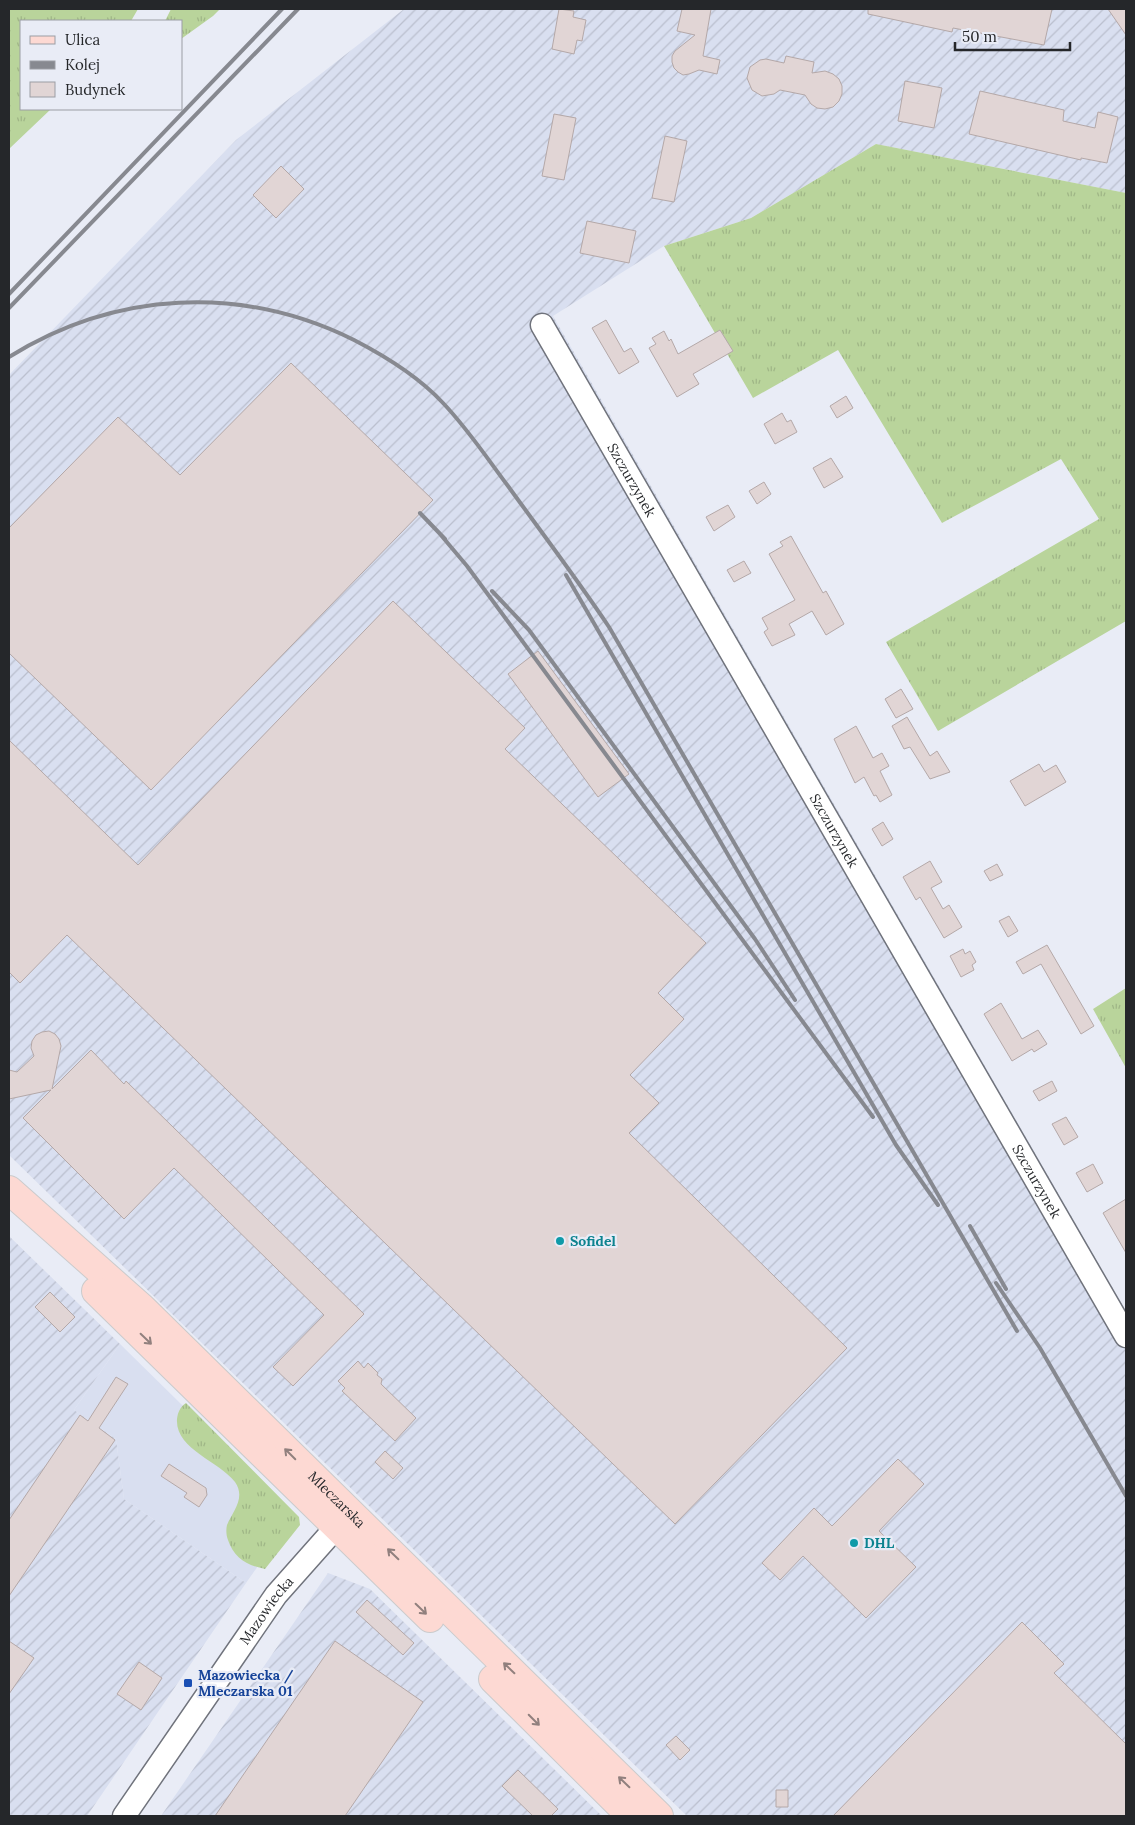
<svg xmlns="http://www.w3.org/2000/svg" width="1135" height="1825" font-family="Lora,serif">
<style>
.built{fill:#d9dff0}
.industrial{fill:url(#industrial-furrows)}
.grass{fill:url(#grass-tufts)}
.building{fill:#e1d5d5;stroke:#b4a8a8}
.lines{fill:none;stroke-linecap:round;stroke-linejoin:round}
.minor-casing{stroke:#70737c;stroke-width:25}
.major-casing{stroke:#cbcbcc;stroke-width:30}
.minor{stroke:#fff;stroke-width:22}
.major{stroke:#fdd9d3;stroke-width:28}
.rail{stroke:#878990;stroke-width:4}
.oneway{stroke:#91807e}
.culture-dot{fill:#0f9aa8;stroke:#e9ecf6;stroke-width:2}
.transit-dot{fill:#1a4fb4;stroke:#e9ecf6;stroke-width:2}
.labels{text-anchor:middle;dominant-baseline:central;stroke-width:4.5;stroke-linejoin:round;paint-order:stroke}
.street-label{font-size:14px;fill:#25272a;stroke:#e9ecf6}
.culture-label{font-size:14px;font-weight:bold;fill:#0d838f;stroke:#e9ecf6;text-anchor:start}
.transit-label{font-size:14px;font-weight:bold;fill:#164399;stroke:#e9ecf6;text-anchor:start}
</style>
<defs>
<pattern id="industrial-furrows" width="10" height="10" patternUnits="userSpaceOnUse" patternTransform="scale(1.25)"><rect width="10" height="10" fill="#d9dff0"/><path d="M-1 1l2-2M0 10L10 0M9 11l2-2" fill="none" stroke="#babfce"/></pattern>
<pattern id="grass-tufts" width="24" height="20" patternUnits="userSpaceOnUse" patternTransform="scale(1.25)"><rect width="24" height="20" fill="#b9d49b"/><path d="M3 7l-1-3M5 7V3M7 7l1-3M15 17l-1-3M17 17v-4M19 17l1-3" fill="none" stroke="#9fb686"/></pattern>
</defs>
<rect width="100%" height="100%" fill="#e9ecf6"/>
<path class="built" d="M120,1344L294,1515L246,1583L124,1499L116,1439L74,1410Z"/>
<path class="industrial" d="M404,9H1126V193L876,144L751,218L664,246L553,316L1126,1311V1816H687L9,1155V375L236,140Z
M9,1236L120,1344L74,1410L116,1439L124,1499L246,1583L87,1816H9Z
M328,1573L370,1589L602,1816H161Z"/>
<path class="grass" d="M9,9H138L131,21H21V109H51L9,149Z
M171,9H220L213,16L181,39V21H165Z
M876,144L1126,193V621L938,731L886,642L1099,519L1061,459L942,523L838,350L753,398L664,246L751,218Z
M1126,988V1068L1093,1009Z
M186,1403L299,1517L300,1525L265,1569C246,1565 234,1558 228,1540C226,1535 226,1529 227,1525C233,1511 246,1498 235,1482C219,1461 175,1449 177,1419C178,1412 180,1407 186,1403Z"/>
<path class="building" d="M559,9L574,11L573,17L586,20L582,41L577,40L574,54L552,49Z
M682,9H711L703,56L720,60L717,74L699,70L689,74L683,75L678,72L674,68L672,62V56L675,51L695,35L677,31Z
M868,9H1052L1044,45L953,28L952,32L868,14Z
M1108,9H1126V35Z
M786,56L814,62L812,73L825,71L833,74L839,79L842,86V94L839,101L833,107L825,109L817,108L811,104L805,95L780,90L774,94L762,96L752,90L747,78L750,67L760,60L766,59L784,63Z
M905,81L942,88L934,128L898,121Z
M980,91L1064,110L1063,121L1095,128L1098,112L1118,117L1107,163L1081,158V160L969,134Z
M554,114L576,118L564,180L542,176Z
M665,136L687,141L674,202L652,198Z
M281,166L304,189L276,218L253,195Z
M587,221L636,231L629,263L580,253Z
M606,320L624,352L631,348L639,362L619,374L592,328Z
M720,330L733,351L693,374L699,384L677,397L649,348L656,344L652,338L664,331L669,341L671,339L678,354Z
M291,363L433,500L151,790L9,653V528L118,417L180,475Z
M846,396L853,408L837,418L830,406Z
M782,413L787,422L791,420L797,432L775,444L764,424Z
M831,458L843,477L824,488L813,468Z
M764,482L771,494L757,504L749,491Z
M728,505L735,517L714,531L706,517Z
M791,536L823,593L826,591L844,624L826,635L812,611L789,624L795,635L772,646L764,632L768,629L762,618L795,600L769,554L783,546L780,542Z
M744,561L751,573L734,582L727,570Z
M393,601L525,728L505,749L706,943L658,993L684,1019L630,1075L659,1103L629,1133L847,1348L675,1524L67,935L20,983L9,972V740L138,865Z
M538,651L629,774L598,797L508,674Z
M901,689L913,709L896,718L885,699Z
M907,717L930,756L937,751L950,772L930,779L910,747L904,749L892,726Z
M856,726L873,758L882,753L889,766L880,771L892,795L880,802L876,795L874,796L864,777L855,783L834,739Z
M1039,764L1044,772L1056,765L1066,782L1025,806L1010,781Z
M883,822L893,839L882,846L872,829Z
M930,861L942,882L931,888L943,909L949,905L962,927L944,938L920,897L916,900L903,877Z
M997,864L1003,875L990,881L984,871Z
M1009,916L1018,931L1008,937L999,921Z
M1047,945L1094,1026L1081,1034L1041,964L1023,974L1016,962Z
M963,949L965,954L970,951L976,962L972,965L974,970L961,977L950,956Z
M1001,1003L1022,1039L1038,1030L1047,1044L1034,1052L1032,1049L1012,1061L984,1014Z
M49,1031L55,1034L59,1039L61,1046L52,1089L91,1050L124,1084L126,1081L364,1314L293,1386L273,1367L324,1315L174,1168L124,1219L23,1118L51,1090L9,1099V1070L17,1072L34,1056L31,1048L32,1041L36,1035L42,1032Z
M1052,1081L1057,1091L1039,1101L1033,1091Z
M1066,1117L1078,1137L1064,1145L1052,1124Z
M1093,1164L1103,1183L1087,1192L1076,1173Z
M1126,1199V1253L1103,1213Z
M50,1292L75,1317L60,1332L35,1307Z
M358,1361L364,1368L368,1363L378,1373L377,1375L382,1379L381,1384L416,1418L395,1441L342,1391L345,1388L338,1381Z
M116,1377L128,1384L99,1428L115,1440L9,1596V1520L80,1415L88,1421Z
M385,1451L403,1468L393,1479L375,1462Z
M898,1459L924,1484L879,1531L916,1567L866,1618L803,1556L780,1580L762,1563L814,1508L832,1526Z
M169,1464L206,1488L207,1495L199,1507L184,1497L187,1493L161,1476Z
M367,1600L414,1643L403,1655L356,1612Z
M1022,1622L1064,1664L1054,1673L1126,1744V1816H833Z
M9,1641L34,1658L9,1694Z
M335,1641L423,1702L345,1816H215Z
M139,1662L162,1678L141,1710L117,1694Z
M676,1736L690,1750L680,1760L666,1745Z
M518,1770L558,1809L551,1816H533L502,1786Z
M776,1790H788V1807H776Z"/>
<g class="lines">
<defs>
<g id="minor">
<path id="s1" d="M542,325L1126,1336"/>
<path id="s2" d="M124,1816L276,1595L347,1515"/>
</g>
<g id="major">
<path id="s3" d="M9,1190L142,1308L659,1816"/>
<path d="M96,1291L430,1618"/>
<path d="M493,1679L631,1816"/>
</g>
</defs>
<use href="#minor" class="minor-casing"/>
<use href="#major" class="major-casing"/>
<use href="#minor" class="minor"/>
<use href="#major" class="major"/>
<path class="rail" d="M9,294L282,9
M9,308L298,9
M9,357C115,291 241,284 354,340C385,356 419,377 443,403C467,428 487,458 508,486C542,533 577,579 609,627L1017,1331
M420,513L445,539
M440,534L467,566L873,1117
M566,575L896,1145L938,1205
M492,591L529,630L755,939L795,1000
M970,1226L1006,1289
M996,1283L1040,1348L1126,1496"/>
</g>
<defs><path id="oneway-shaft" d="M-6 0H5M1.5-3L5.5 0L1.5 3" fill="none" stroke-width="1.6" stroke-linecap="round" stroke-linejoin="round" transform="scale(1.25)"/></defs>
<g class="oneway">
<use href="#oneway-shaft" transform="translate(146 1339) rotate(44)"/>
<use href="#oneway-shaft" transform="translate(290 1454) rotate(-135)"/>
<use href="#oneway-shaft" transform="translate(393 1554) rotate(-136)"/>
<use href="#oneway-shaft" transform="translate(421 1609) rotate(44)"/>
<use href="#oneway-shaft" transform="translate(509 1668) rotate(-136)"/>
<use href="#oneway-shaft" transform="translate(534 1720) rotate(45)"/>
<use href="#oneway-shaft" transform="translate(624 1782) rotate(-136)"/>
</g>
<g class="culture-dot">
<circle cx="560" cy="1241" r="5"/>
<circle cx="854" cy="1543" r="5"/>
</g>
<rect class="transit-dot" x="183" y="1678" width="10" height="10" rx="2.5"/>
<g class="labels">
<g class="street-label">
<text stroke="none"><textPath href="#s1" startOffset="179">Szczurzynek</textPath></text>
<text stroke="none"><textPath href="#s1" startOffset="584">Szczurzynek</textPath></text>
<text stroke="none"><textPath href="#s1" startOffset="989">Szczurzynek</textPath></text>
<text stroke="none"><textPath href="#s3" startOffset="451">Mleczarska</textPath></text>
<text stroke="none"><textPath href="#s2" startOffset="250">Mazowiecka</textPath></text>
</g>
<g class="culture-label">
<text x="570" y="1241">Sofidel</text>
<text x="864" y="1543">DHL</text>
</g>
<g class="transit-label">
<text x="198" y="1675">Mazowiecka /<tspan x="198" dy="16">Mleczarska 01</tspan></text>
</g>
</g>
<rect width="1135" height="1825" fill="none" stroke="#25272a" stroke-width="20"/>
<rect x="20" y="20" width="162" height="90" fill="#e9ecf6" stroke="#9b9da4"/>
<rect x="30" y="36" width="25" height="8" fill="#fdd9d3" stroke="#9b9da4"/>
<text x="65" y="45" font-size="15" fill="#25272a">Ulica</text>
<rect x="30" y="61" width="25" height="8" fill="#878990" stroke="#9b9da4"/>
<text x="65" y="70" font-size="15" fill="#25272a">Kolej</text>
<rect x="30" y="82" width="25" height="15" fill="#e1d5d5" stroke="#9b9da4"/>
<text x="65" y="95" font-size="15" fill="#25272a">Budynek</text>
<path d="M955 42v8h115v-8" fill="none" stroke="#25272a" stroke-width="2.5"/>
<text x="962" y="42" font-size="15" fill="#25272a" stroke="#e9ecf6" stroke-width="4" paint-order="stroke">50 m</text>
</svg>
